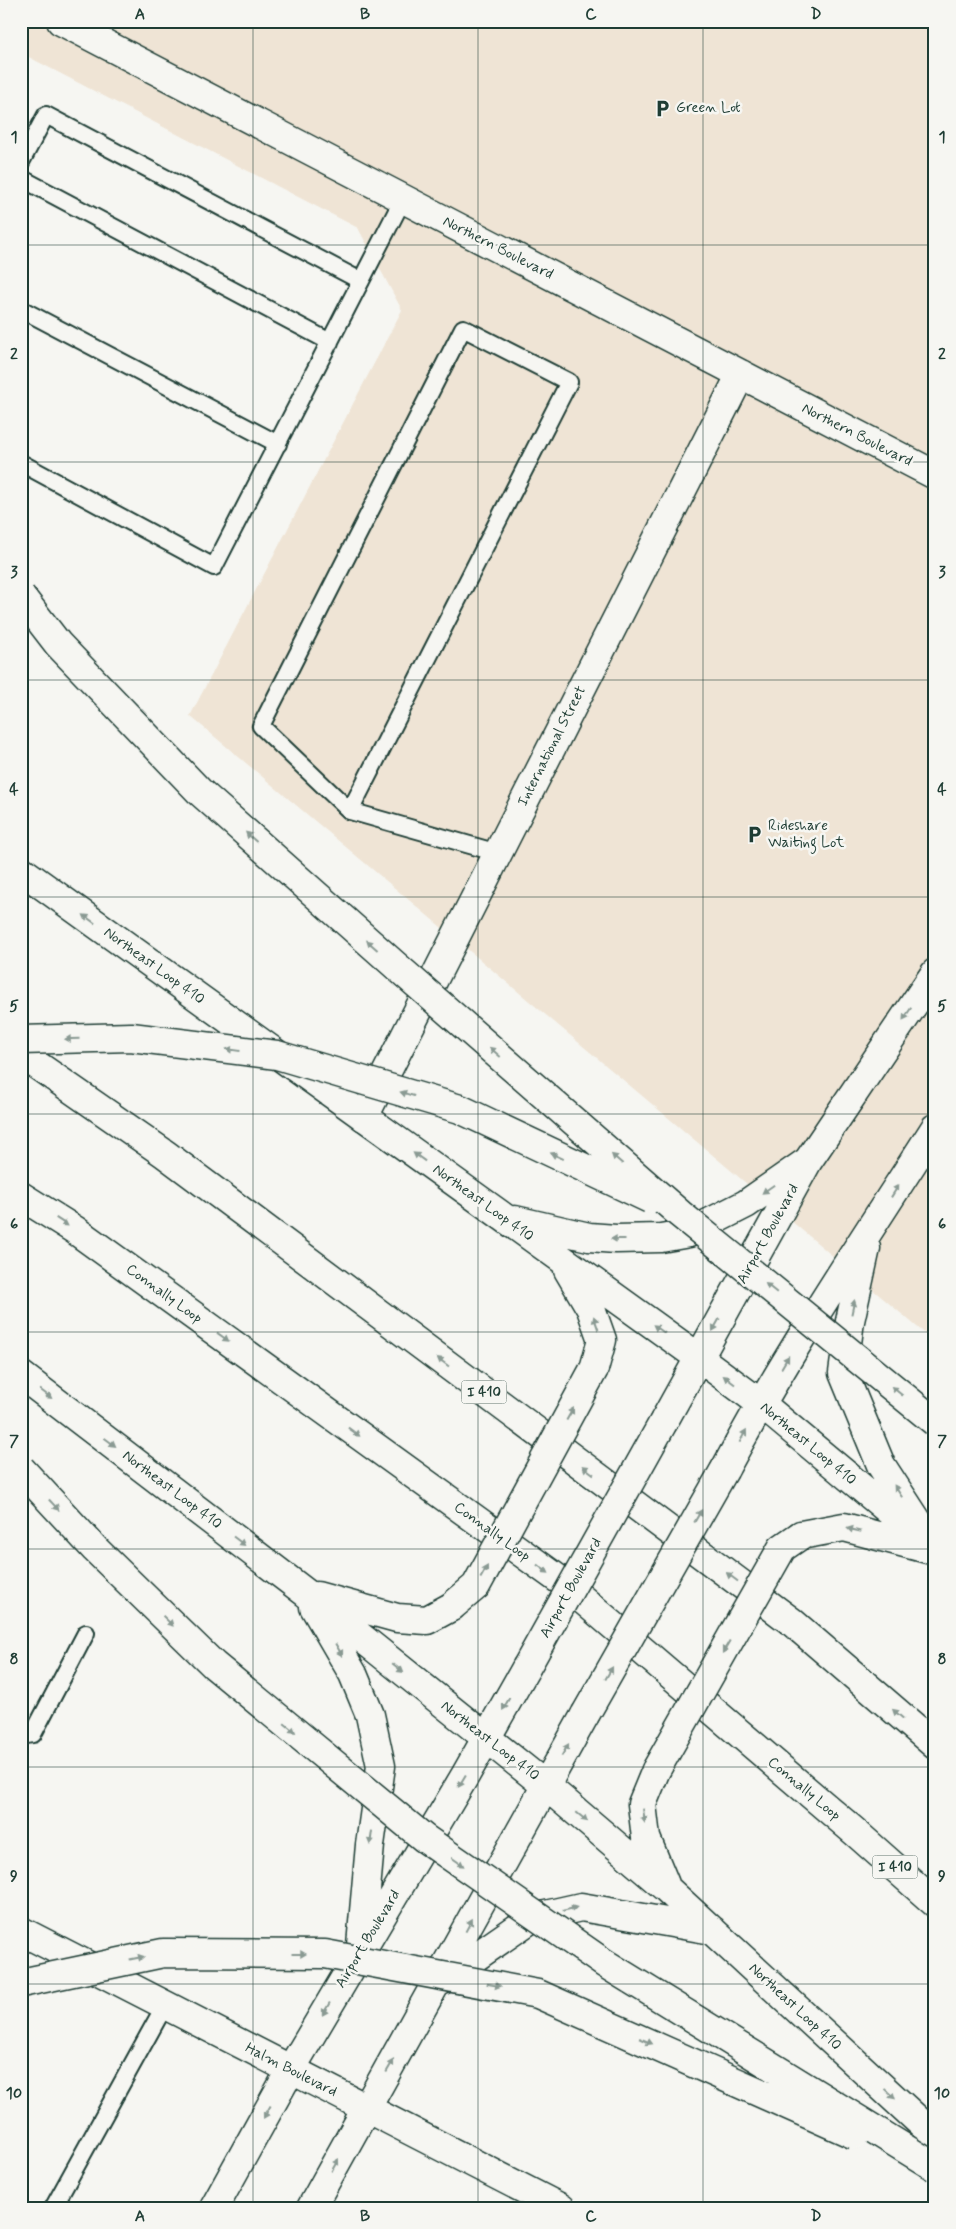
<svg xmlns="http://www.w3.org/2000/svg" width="956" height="2229" font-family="Mynerve,sans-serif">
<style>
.built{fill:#efe4d5}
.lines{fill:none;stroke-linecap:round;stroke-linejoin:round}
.lane-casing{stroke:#1f3d34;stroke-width:20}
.street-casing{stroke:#1f3d34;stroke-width:31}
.secondary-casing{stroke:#1f3d34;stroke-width:31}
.highway-casing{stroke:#1f3d34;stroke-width:31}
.lane{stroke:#f6f6f2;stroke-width:16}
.street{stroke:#f6f6f2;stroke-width:28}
.secondary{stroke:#f6f6f2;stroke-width:28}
.highway{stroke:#f6f6f2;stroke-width:28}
.secondary-bridge-casing{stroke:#1f3d34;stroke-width:31;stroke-linecap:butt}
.highway-bridge-casing{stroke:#1f3d34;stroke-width:31;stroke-linecap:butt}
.secondary-bridge{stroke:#f6f6f2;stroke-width:28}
.highway-bridge{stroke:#f6f6f2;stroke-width:28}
.oneway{fill:#8a9a93}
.grid{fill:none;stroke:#1f3d34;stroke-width:1;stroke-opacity:0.55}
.labels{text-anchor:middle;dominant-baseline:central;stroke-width:5;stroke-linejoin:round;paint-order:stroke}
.shield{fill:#f6f6f2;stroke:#60746d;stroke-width:1}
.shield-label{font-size:14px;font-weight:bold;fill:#1f3d34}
.poi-label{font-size:15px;fill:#1f3d34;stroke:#f6f6f2;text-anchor:start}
.street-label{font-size:15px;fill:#1f3d34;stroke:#f6f6f2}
.neatline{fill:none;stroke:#1f3d34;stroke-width:2}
.grid-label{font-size:16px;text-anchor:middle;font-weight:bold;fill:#1f3d34}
</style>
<rect width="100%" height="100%" fill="#f6f6f2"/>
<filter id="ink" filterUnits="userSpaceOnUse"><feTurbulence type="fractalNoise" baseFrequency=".02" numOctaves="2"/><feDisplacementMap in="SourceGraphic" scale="10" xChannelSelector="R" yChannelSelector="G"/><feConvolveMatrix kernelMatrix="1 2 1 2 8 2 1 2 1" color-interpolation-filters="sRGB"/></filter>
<g filter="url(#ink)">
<path class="built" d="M21,21H935V1342L190,716L402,310L358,228L21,53Z"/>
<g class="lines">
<defs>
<path id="lane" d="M21,162L46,115L361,281
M21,178L330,342
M21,309L278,444
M21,463L214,567L403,199
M350,811L569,382L463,328L261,726L350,811L498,853
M21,1736L33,1734L86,1633
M53,2208L165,2005"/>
<path id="street" d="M61,21L935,475
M364,1117L741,374
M21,1931L561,2208"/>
<path id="secondary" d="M21,870L698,1357L760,1403L935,1549
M515,1220L589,1237L616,1239L661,1238L689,1233L746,1204L805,1163
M866,1248L850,1321L843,1373L881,1465L922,1528
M568,1270L591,1309L602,1340L594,1369
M21,1375L306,1593L545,1785L666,1888L935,2136
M664,1421L808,1161L935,973
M725,1469C788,1351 863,1241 935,1128
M801,1535L844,1527L931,1550
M317,1596L397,1618L427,1620L451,1607
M314,1607L353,1674L370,1715L381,1766L370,1845L361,1945
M656,1770L642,1804L646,1838L665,1884
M441,1981L532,1918L581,1907L712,1930
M214,2208L291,2069L466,1774L526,1668
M311,2208L585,1715"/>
<path id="highway" d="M21,1054L165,1154L792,1622L935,1745
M21,1196L75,1230L561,1581L855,1832L935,1903"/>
</defs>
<use href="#lane" class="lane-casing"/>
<use href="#street" class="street-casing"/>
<use href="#secondary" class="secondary-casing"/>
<use href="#highway" class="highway-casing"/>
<use href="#lane" class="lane"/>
<use href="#street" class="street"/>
<use href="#secondary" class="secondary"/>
<use href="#highway" class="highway"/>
<defs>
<path id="secondary-bridge" d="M451,1607L476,1586L594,1369
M526,1668L664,1421
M585,1715L725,1469
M656,1770L782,1548L801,1535"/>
<path id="highway-bridge" d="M21,596L58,644L199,791L395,965L680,1214L935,1422
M21,1040L131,1037L277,1055L460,1109L650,1199
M21,1469L95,1549L214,1665L424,1838L604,1963L935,2167
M21,1983L163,1953L325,1954L538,1994L855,2135"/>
</defs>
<use href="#secondary-bridge" class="secondary-bridge-casing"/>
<use href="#highway-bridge" class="highway-bridge-casing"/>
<use href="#secondary-bridge" class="secondary-bridge"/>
<use href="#highway-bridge" class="highway-bridge"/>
</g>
<defs><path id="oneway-solid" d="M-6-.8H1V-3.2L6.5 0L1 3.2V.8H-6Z" transform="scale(1.25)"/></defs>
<g class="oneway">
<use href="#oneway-solid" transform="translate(251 837) rotate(-138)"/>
<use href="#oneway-solid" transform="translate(89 919) rotate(-144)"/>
<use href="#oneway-solid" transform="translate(372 945) rotate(-138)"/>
<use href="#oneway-solid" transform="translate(907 1014) rotate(124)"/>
<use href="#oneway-solid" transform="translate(72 1039) rotate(178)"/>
<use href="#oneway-solid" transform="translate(233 1050) rotate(-173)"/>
<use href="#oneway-solid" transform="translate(495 1052) rotate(-139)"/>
<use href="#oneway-solid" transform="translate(407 1094) rotate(-164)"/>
<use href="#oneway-solid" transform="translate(557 1156) rotate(-155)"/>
<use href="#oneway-solid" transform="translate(419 1157) rotate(-144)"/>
<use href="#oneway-solid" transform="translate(617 1159) rotate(-139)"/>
<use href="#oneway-solid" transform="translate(768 1189) rotate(145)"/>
<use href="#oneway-solid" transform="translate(895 1191) rotate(-58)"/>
<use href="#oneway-solid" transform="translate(62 1222) rotate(33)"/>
<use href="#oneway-solid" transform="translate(618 1239) rotate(-180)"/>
<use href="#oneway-solid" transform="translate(771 1288) rotate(-141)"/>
<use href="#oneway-solid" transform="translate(853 1307) rotate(-78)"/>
<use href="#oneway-solid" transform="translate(596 1323) rotate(-109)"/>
<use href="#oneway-solid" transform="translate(716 1325) rotate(119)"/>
<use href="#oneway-solid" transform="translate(659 1329) rotate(-145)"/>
<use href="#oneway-solid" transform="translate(223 1337) rotate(36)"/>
<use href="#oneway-solid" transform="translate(443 1362) rotate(-143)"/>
<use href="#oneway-solid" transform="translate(785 1362) rotate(-59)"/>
<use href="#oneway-solid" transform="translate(729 1380) rotate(-143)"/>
<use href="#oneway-solid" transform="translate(897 1391) rotate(-141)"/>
<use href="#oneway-solid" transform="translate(46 1394) rotate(37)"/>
<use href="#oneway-solid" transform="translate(570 1414) rotate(-61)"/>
<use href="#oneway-solid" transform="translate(354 1432) rotate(36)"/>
<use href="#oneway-solid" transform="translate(743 1436) rotate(-62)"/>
<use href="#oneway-solid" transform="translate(110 1442) rotate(37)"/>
<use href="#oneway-solid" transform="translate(588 1470) rotate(-143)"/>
<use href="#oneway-solid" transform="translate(898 1491) rotate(-123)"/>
<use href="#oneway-solid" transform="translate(54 1505) rotate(47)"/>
<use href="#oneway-solid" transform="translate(698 1516) rotate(-60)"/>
<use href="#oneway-solid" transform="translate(854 1530) rotate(-166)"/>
<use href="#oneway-solid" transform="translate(239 1541) rotate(37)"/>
<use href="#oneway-solid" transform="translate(543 1569) rotate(36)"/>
<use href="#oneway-solid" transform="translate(484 1572) rotate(-61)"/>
<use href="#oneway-solid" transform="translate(732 1577) rotate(-143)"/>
<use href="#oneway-solid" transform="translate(168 1621) rotate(44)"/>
<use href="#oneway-solid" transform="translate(726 1647) rotate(120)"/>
<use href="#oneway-solid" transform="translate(339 1650) rotate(60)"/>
<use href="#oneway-solid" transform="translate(398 1668) rotate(39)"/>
<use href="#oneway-solid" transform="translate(609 1673) rotate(-60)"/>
<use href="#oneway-solid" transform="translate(506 1704) rotate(119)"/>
<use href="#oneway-solid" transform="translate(898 1714) rotate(-139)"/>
<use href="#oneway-solid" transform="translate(290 1728) rotate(39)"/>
<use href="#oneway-solid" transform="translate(565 1750) rotate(-60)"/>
<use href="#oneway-solid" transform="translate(462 1781) rotate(121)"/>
<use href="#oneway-solid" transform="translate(644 1816) rotate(83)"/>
<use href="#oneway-solid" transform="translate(582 1817) rotate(40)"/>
<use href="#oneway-solid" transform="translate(371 1838) rotate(98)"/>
<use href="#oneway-solid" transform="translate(458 1862) rotate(35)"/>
<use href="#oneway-solid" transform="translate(570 1909) rotate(-14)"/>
<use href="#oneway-solid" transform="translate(469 1925) rotate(-62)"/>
<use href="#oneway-solid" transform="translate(299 1954)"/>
<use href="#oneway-solid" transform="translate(137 1958) rotate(-12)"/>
<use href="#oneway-solid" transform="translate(494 1985) rotate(10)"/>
<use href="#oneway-solid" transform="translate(326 2009) rotate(121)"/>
<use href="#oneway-solid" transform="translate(646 2041) rotate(24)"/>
<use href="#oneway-solid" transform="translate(390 2066) rotate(-60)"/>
<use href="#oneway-solid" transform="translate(890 2094) rotate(43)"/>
<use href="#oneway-solid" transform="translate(267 2112) rotate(119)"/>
<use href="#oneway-solid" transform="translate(335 2165) rotate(-61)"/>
</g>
</g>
<path class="grid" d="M253,21V2208M478,21V2208M703,21V2208M21,245H935M21,462H935M21,680H935M21,897H935M21,1114H935M21,1332H935M21,1549H935M21,1767H935M21,1984H935"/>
<defs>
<symbol id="parking-bare" viewBox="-9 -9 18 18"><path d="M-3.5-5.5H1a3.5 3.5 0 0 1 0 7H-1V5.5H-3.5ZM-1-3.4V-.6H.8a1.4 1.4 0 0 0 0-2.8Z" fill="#1f3d34" stroke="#f6f6f2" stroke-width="2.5" paint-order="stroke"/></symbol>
</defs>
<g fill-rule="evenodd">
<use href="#parking-bare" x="650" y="96" width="25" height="25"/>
<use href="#parking-bare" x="742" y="822" width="25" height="25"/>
</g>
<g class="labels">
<g class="shield">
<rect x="461.5" y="1380.5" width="45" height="23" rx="4"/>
<rect x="872.5" y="1855.5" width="45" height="23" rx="4"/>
</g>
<g class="shield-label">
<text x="484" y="1392">I 410</text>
<text x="895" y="1867">I 410</text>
</g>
<g class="poi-label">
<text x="676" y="108">Green Lot</text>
<text x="768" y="826">Rideshare<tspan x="768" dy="17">Waiting Lot</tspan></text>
</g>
<g class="street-label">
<text transform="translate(498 248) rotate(27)">Northern Boulevard</text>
<text transform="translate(857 435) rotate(27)">Northern Boulevard</text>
<text transform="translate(552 746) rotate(-63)">International Street</text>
<text transform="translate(154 966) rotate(36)">Northeast Loop 410</text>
<text transform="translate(483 1203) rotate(36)">Northeast Loop 410</text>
<text transform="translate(768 1234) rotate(-61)">Airport Boulevard</text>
<text transform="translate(164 1294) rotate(36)">Connally Loop</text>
<text transform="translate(808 1444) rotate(40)">Northeast Loop 410</text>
<text transform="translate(172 1490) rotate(37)">Northeast Loop 410</text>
<text transform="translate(492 1532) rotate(36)">Connally Loop</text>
<text transform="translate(571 1588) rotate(-61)">Airport Boulevard</text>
<text transform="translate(490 1741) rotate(38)">Northeast Loop 410</text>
<text transform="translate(804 1789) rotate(40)">Connally Loop</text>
<text transform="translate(368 1939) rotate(-59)">Airport Boulevard</text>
<text transform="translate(795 2007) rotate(43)">Northeast Loop 410</text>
<text transform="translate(291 2070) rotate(27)">Halm Boulevard</text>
</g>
</g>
<rect width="956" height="2229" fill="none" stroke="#f6f6f2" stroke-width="55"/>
<rect x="28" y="28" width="900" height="2174" class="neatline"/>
<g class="grid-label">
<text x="140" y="19">A</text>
<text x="365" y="19">B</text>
<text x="591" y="19">C</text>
<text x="816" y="19">D</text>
<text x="14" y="142">1</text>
<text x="942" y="142">1</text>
<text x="14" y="359">2</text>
<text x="942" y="359">2</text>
<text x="14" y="577">3</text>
<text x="942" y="577">3</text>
<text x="14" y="794">4</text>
<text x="942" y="794">4</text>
<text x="14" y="1011">5</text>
<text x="942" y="1011">5</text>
<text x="14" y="1229">6</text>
<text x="942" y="1229">6</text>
<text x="14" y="1446">7</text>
<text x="942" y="1446">7</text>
<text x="14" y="1664">8</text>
<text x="942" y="1664">8</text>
<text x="14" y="1881">9</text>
<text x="942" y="1881">9</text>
<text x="14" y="2098">10</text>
<text x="942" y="2098">10</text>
<text x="140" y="2221">A</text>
<text x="365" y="2221">B</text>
<text x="591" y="2221">C</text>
<text x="816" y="2221">D</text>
</g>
</svg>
